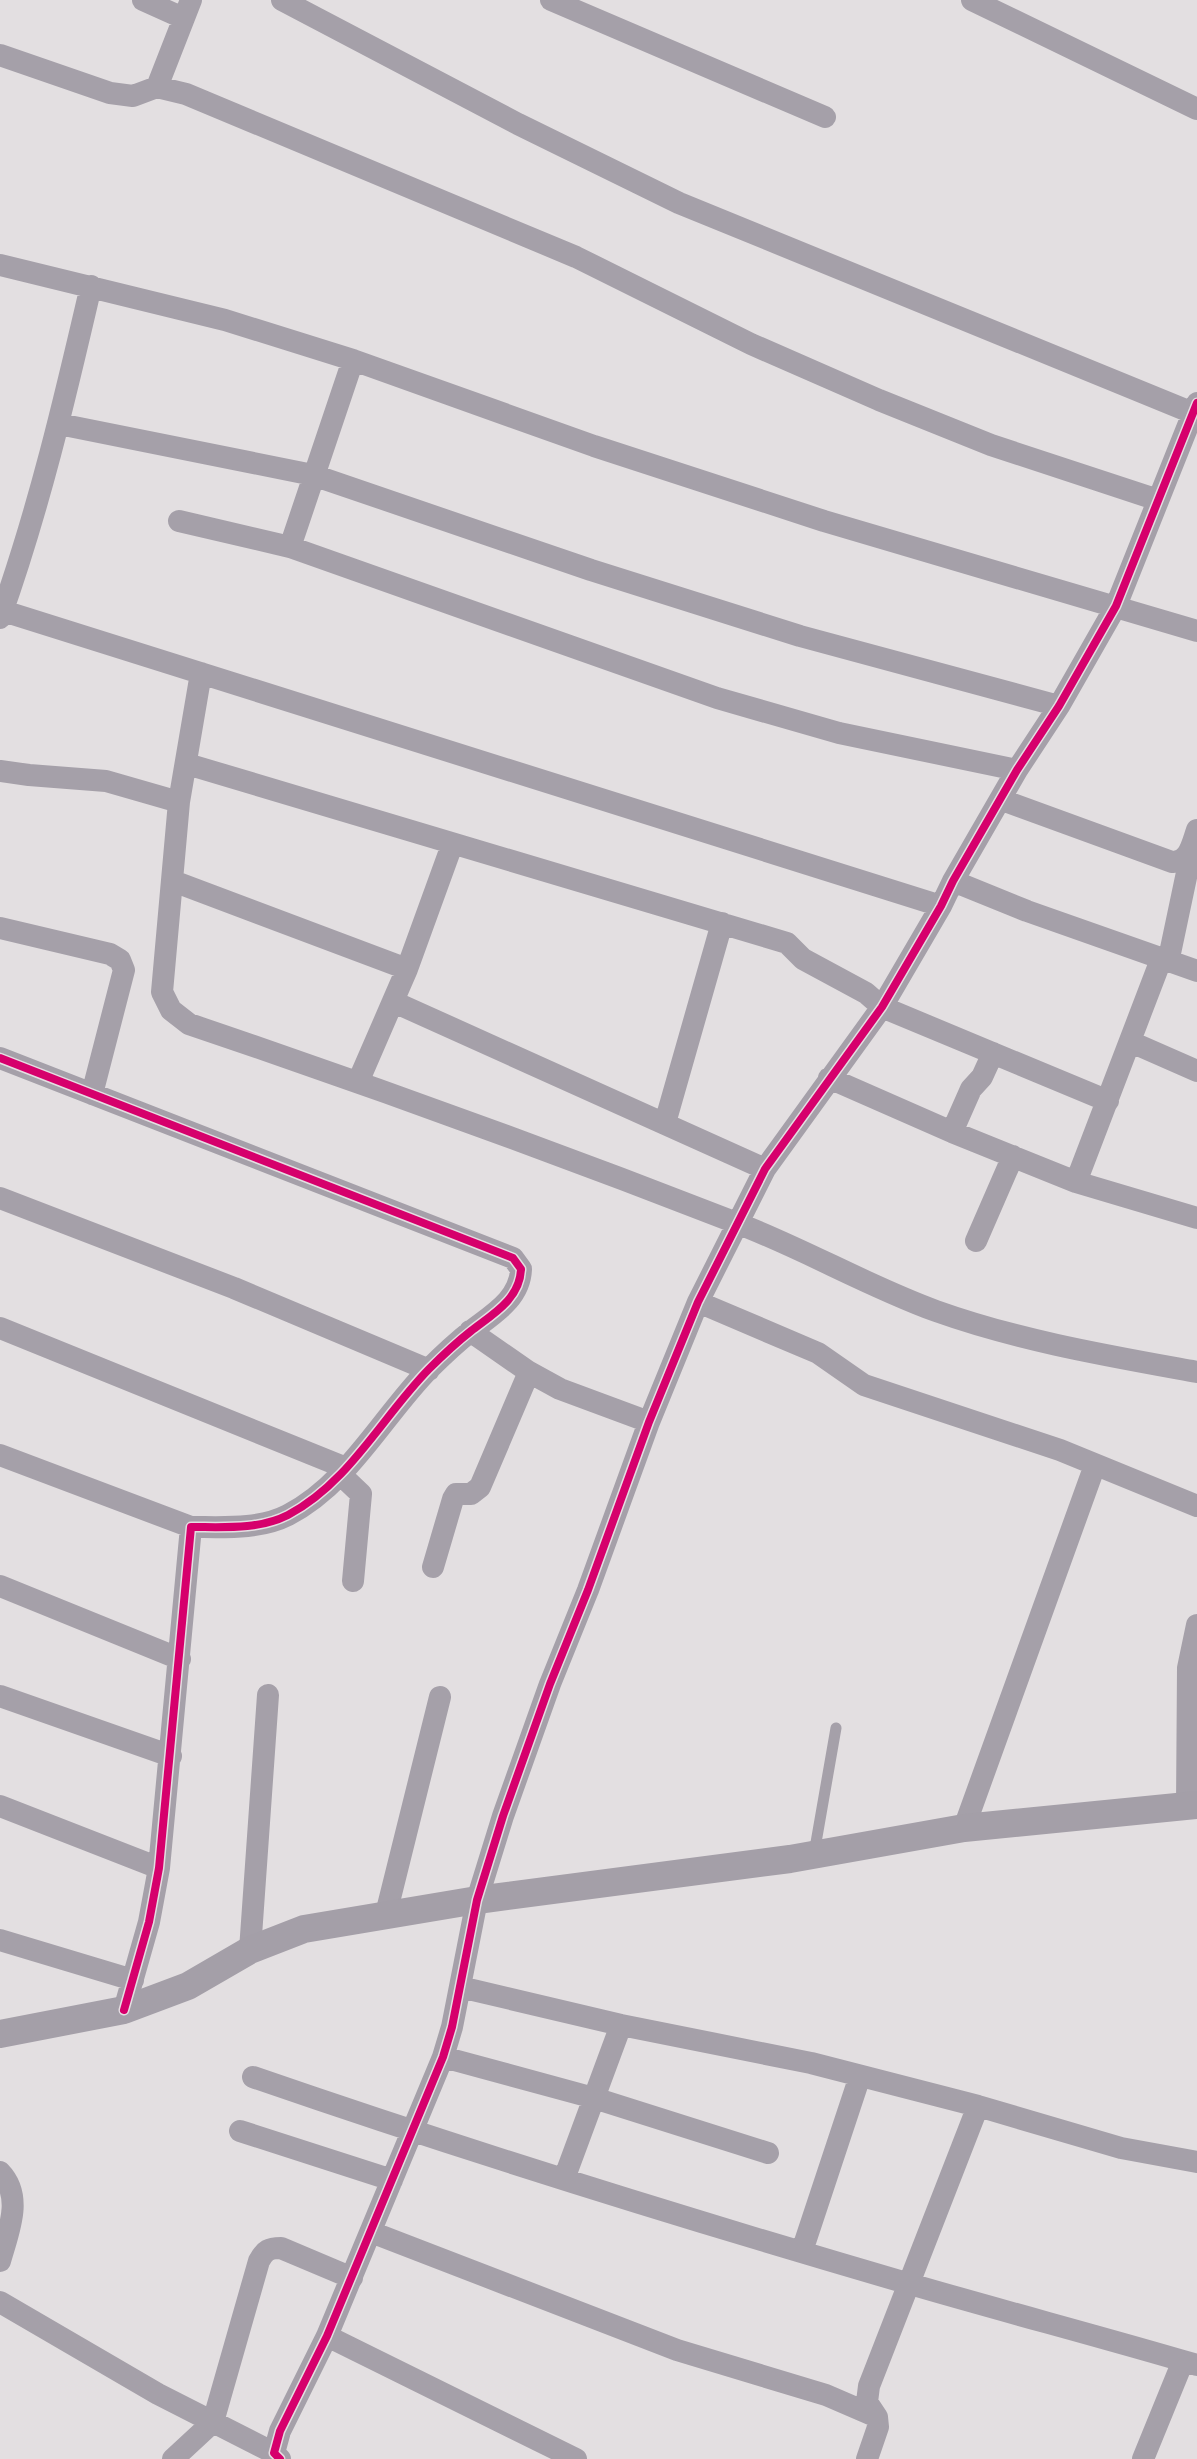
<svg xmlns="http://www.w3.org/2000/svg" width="1197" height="2459" font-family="'Titillium Web',sans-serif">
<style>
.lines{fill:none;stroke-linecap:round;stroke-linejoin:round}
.lane{stroke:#a5a0a9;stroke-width:11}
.street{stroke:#a5a0a9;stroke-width:22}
.secondary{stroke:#a49fa8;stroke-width:28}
.cycleway-casing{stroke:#e4dee2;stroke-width:11}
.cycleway{stroke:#d6006c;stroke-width:8}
</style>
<rect width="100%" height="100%" fill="#e3dfe1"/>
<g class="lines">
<path class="lane" d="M814,1854L836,1728"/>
<path class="street" d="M143,0L183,18
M282,0L518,124L679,203L1193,413
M551,0L825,117
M972,0L1197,109
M0,55L110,93L133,96L157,87L186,94L576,257L751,344L879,400L991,445L1158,500
M157,87L191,0
M0,265L225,320L353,360L594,446L824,521L1197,631
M59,424L313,475L591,570L800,636L1059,706
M179,521L290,547L717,698L839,733L1017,770
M290,547L353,360
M0,610L941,906
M0,618C39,509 65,398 91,286
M201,673L179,802L162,992L171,1010L189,1024C372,1086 554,1152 734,1222C803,1248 867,1286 936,1311C1020,1341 1109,1356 1197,1372
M187,764L787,943L803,959L866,993L882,1007L1108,1101
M0,771L29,775L106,781L179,802
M1002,800L1172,862C1189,863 1192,844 1197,830
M173,881L407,969
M953,881L1027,911L1197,971
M0,928L110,954L120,960L124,970L92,1094
M394,1002L765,1169
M1131,1042L1197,1071
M0,1058L513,1258L521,1269C520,1299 493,1314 471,1331C457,1342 442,1356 429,1369C382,1417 349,1483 288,1515C259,1530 222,1527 191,1527L159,1868L149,1922L124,2010
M829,1078L952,1132L1076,1182L1197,1218
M358,1082L407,969L452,845
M665,1123L722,923
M952,1132L971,1089L982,1077L993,1053
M1076,1182L1162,957L1169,958L1189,863
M0,1198L234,1288L429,1370
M976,1241L1013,1156
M698,1302L818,1353L864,1385L1060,1450L1197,1506
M0,1328L346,1468
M470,1331L529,1372L560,1389L649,1422
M0,1455L191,1527
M340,1474L361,1494L353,1581
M433,1567L453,1499L456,1494H471L480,1487L529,1372
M0,1586L180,1659
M0,1696L171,1756
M0,1806L159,1868
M1187,1807L1188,1668L1197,1625
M964,1828L1095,1465
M386,1914L440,1697
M0,1940L133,1980
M250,1950L268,1695
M460,1987L621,2025L811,2063L978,2106L1121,2148L1197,2162
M443,2057L594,2098L768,2153
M253,2077C470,2152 690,2220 910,2284C1006,2312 1102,2337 1197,2365
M240,2131L392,2180
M0,2172C24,2197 8,2232 0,2261
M564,2179L621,2025
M371,2232L677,2350L826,2395L877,2417
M802,2251L860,2076
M0,2302L158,2394L274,2453
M327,2336L576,2459
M173,2459L213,2422L259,2261C265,2250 269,2248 281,2248L352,2278
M280,2459L274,2453L280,2431L327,2336L443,2057L452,2027L477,1900L503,1816L550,1684L588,1590L649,1422L698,1302L765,1169L882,1007L941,906L953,881L1017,770L1059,706L1116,606L1197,403
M867,2459L878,2427L877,2417L867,2402L869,2386L978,2106
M1143,2459L1183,2361"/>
<path class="secondary" d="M0,2034L124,2010L188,1986L250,1950L304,1929L477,1900L790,1859L964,1828L1197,1805"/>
<defs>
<path id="cycleway" d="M0,1058L513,1258L521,1269C520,1299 493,1314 471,1331C457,1342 442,1356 429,1369C382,1417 349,1483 288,1515C259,1530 222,1527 191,1527L159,1868L149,1922L124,2010
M280,2459L274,2453L280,2431L327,2336L443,2057L452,2027L477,1900L503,1816L550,1684L588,1590L649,1422L698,1302L765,1169L882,1007L941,906L953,881L1017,770L1059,706L1116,606L1197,403"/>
</defs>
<use href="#cycleway" class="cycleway-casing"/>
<use href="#cycleway" class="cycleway"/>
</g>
</svg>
